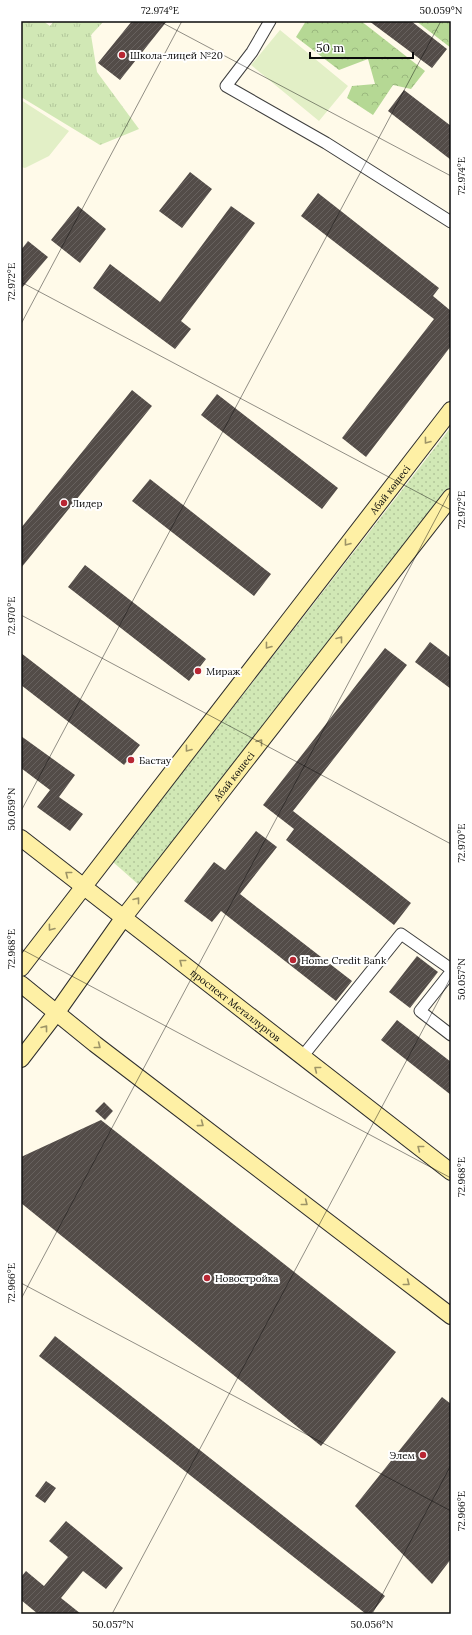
<svg xmlns="http://www.w3.org/2000/svg" width="472" height="1635" font-family="Lora,serif">
<style>
.grass{fill:url(#grass-dots)}
.forest{fill:url(#forest-crowns)}
.park{fill:url(#park-tufts)}
.pitch{fill:#e2efc6}
.building{fill:url(#building-hatch)}
.lines{fill:none;stroke-linecap:round;stroke-linejoin:round}
.street-casing{stroke:#3e3e3e;stroke-width:13}
.secondary-casing{stroke:#2d2d2d;stroke-width:18}
.street{stroke:#fff;stroke-width:11}
.secondary{stroke:#fef0a5;stroke-width:16}
.oneway{stroke:#9d9467}
.ticks{fill:none;stroke:#0b0b0b;stroke-width:1;stroke-opacity:0.45}
.poi-dot{fill:#b82633;stroke:#fff;stroke-width:1.5}
.labels{text-anchor:middle;dominant-baseline:central;stroke-width:4;stroke-linejoin:round;paint-order:stroke}
.poi-label{font-size:10px;fill:#0b0b0b;stroke:#fff;text-anchor:start}
.street-label{font-size:10px;fill:#0b0b0b;stroke:#fff}
.neatline{fill:none;stroke:#0b0b0b;stroke-width:1.5}
.ticks-label{font-size:10px;text-anchor:middle;fill:#0b0b0b}
</style>
<defs>
<pattern id="grass-dots" width="8" height="8" patternUnits="userSpaceOnUse"><rect width="8" height="8" fill="#d1e8b5"/><path d="M2 2h.1M6 6h.1" fill="none" stroke="#b2c69a" stroke-width="1.8" stroke-linecap="round"/></pattern>
<pattern id="forest-crowns" width="20" height="18" patternUnits="userSpaceOnUse"><rect width="20" height="18" fill="#b5d894"/><path d="M2 6a3 3 0 1 1 6 0M12 15a3 3 0 1 1 6 0" fill="none" stroke="#9ab87e"/></pattern>
<pattern id="park-tufts" width="24" height="20" patternUnits="userSpaceOnUse"><rect width="24" height="20" fill="#d1e8b5"/><path d="M3 7l-1-3M5 7V3M7 7l1-3M15 17l-1-3M17 17v-4M19 17l1-3" fill="none" stroke="#b2c69a"/></pattern>
<pattern id="building-hatch" width="6" height="6" patternUnits="userSpaceOnUse"><rect width="6" height="6" fill="#534c48"/><path d="M-1 1l2-2M0 6l6-6M5 7l2-2" fill="none" stroke="#67615e"/></pattern>
</defs>
<rect width="100%" height="100%" fill="#fffae9"/>
<path class="grass" d="M451,427V485L139,885L113,862Z"/>
<path class="forest" d="M306,21H361L425,71L411,89L393,85L373,115L347,98L352,86L375,84L368,59L339,70L296,37Z
M416,21H451V48Z"/>
<path class="park" d="M21,21H43L50,26L54,21H104L91,35L97,72L139,129L100,145L21,97Z"/>
<path class="pitch" d="M280,30L348,86L319,121L251,65Z
M21,100L69,131L49,156L25,168L21,167Z"/>
<path class="building" d="M132,21H167L120,80L98,63Z
M369,21H411L447,49L432,68Z
M404,90L451,126V160L388,111Z
M190,172L212,189L182,228L159,211Z
M318,193L439,288L433,296L451,311V346L366,457L342,438L434,319L301,216Z
M78,206L106,229L80,263L51,240Z
M231,206L255,223L181,321L191,329L175,349L93,288L110,264L160,302Z
M28,241L48,257L21,289V250Z
M132,390L152,406L21,568V528Z
M217,394L338,488L322,509L201,415Z
M150,479L271,574L254,596L132,501Z
M85,565L206,659L189,681L68,587Z
M430,642L451,658V689L415,662Z
M385,648L407,665L293,811L411,903L394,925L286,840L294,829L263,805Z
M21,653L140,745L124,765L21,685Z
M21,736L75,775L59,797L83,814L70,831L37,807L50,790L21,768Z
M256,831L277,847L240,894L352,981L336,1001L221,911L212,922L184,901L214,862L225,870Z
M417,956L438,972L410,1008L389,992Z
M397,1020L451,1062V1095L381,1040Z
M104,1102L113,1111L105,1120L95,1111Z
M101,1120L396,1352L321,1446L21,1203V1157Z
M55,1336L385,1596L371,1614H366L39,1356Z
M442,1397L451,1404V1559L432,1584L355,1506Z
M46,1481L56,1488L45,1503L35,1496Z
M66,1521L123,1568L106,1589L83,1571L61,1598L81,1614H38L21,1600V1577L26,1571L44,1586L68,1557L49,1541Z"/>
<g class="lines">
<defs>
<path id="street" d="M270,21L252,52L226,86L326,143L451,222
M451,972L420,1011L451,1035
M302,1057L401,934L451,969"/>
<g id="secondary">
<path id="s1" d="M21,838L451,1172"/>
<path id="s2" d="M21,968L451,410"/>
<path d="M21,984L95,1044L451,1316"/>
<path id="s3" d="M21,1059L57,1012L124,917L451,497"/>
</g>
</defs>
<use href="#street" class="street-casing"/>
<use href="#secondary" class="secondary-casing"/>
<use href="#street" class="street"/>
<use href="#secondary" class="secondary"/>
</g>
<defs><path id="oneway-chevron" d="M-2-3.5L2.5 0L-2 3.5" fill="none" stroke-width="1.6" stroke-linecap="round" stroke-linejoin="round"/></defs>
<g class="oneway">
<use href="#oneway-chevron" transform="translate(427 441) rotate(128)"/>
<use href="#oneway-chevron" transform="translate(347 543) rotate(128)"/>
<use href="#oneway-chevron" transform="translate(340 639) rotate(-52)"/>
<use href="#oneway-chevron" transform="translate(268 646) rotate(128)"/>
<use href="#oneway-chevron" transform="translate(260 742) rotate(-52)"/>
<use href="#oneway-chevron" transform="translate(188 749) rotate(128)"/>
<use href="#oneway-chevron" transform="translate(68 874) rotate(-142)"/>
<use href="#oneway-chevron" transform="translate(137 900) rotate(-52)"/>
<use href="#oneway-chevron" transform="translate(51 928) rotate(127)"/>
<use href="#oneway-chevron" transform="translate(182 962) rotate(-142)"/>
<use href="#oneway-chevron" transform="translate(45 1028) rotate(-52)"/>
<use href="#oneway-chevron" transform="translate(98 1046) rotate(38)"/>
<use href="#oneway-chevron" transform="translate(317 1069) rotate(-142)"/>
<use href="#oneway-chevron" transform="translate(201 1124) rotate(37)"/>
<use href="#oneway-chevron" transform="translate(420 1148) rotate(-142)"/>
<use href="#oneway-chevron" transform="translate(305 1203) rotate(38)"/>
<use href="#oneway-chevron" transform="translate(407 1283) rotate(38)"/>
</g>
<path class="ticks" d="M159,21L451,176M21,282L451,510M21,324L182,21M21,615L451,844M21,811L441,21M21,949L451,1178M21,1283L451,1511M21,1299L451,490M112,1614L451,977M372,1614L451,1465"/>
<g class="poi-dot">
<circle cx="122" cy="55" r="4"/>
<circle cx="64" cy="503" r="4"/>
<circle cx="198" cy="671" r="4"/>
<circle cx="131" cy="760" r="4"/>
<circle cx="293" cy="960" r="4"/>
<circle cx="207" cy="1278" r="4"/>
<circle cx="423" cy="1455" r="4"/>
</g>
<g class="labels">
<g class="poi-label">
<text x="130" y="55">Школа-лицей №20</text>
<text x="72" y="503">Лидер</text>
<text x="206" y="671">Мираж</text>
<text x="139" y="760">Бастау</text>
<text x="301" y="960">Home Credit Bank</text>
<text x="215" y="1278">Новостройка</text>
<text x="415" y="1455" text-anchor="end">Элем</text>
</g>
<g class="street-label">
<text stroke="none"><textPath href="#s2" startOffset="604">Абай көшесі</textPath></text>
<text stroke="none"><textPath href="#s3" startOffset="354">Абай көшесі</textPath></text>
<text stroke="none"><textPath href="#s1" startOffset="272">проспект Металлургов</textPath></text>
</g>
</g>
<rect width="472" height="1635" fill="none" stroke="#ffffff" stroke-width="44"/>
<path d="M310 52v6h103v-6" fill="none" stroke="#0b0b0b" stroke-width="2"/>
<text x="316" y="52" font-size="12" fill="#0b0b0b" stroke="#ffffff" stroke-width="3" paint-order="stroke">50 m</text>
<rect x="22" y="22" width="428" height="1591" class="neatline"/>
<g class="ticks-label">
<text x="160" y="14">72.974°E</text>
<text x="441" y="14">50.059°N</text>
<text transform="translate(461 176) rotate(-90)" y="4">72.974°E</text>
<text transform="translate(11 282) rotate(-90)" y="4">72.972°E</text>
<text transform="translate(461 510) rotate(-90)" y="4">72.972°E</text>
<text transform="translate(11 616) rotate(-90)" y="4">72.970°E</text>
<text transform="translate(11 809) rotate(-90)" y="4">50.059°N</text>
<text transform="translate(461 843) rotate(-90)" y="4">72.970°E</text>
<text transform="translate(11 949) rotate(-90)" y="4">72.968°E</text>
<text transform="translate(461 979) rotate(-90)" y="4">50.057°N</text>
<text transform="translate(461 1177) rotate(-90)" y="4">72.968°E</text>
<text transform="translate(11 1283) rotate(-90)" y="4">72.966°E</text>
<text transform="translate(461 1511) rotate(-90)" y="4">72.966°E</text>
<text x="113" y="1628">50.057°N</text>
<text x="372" y="1628">50.056°N</text>
</g>
</svg>
